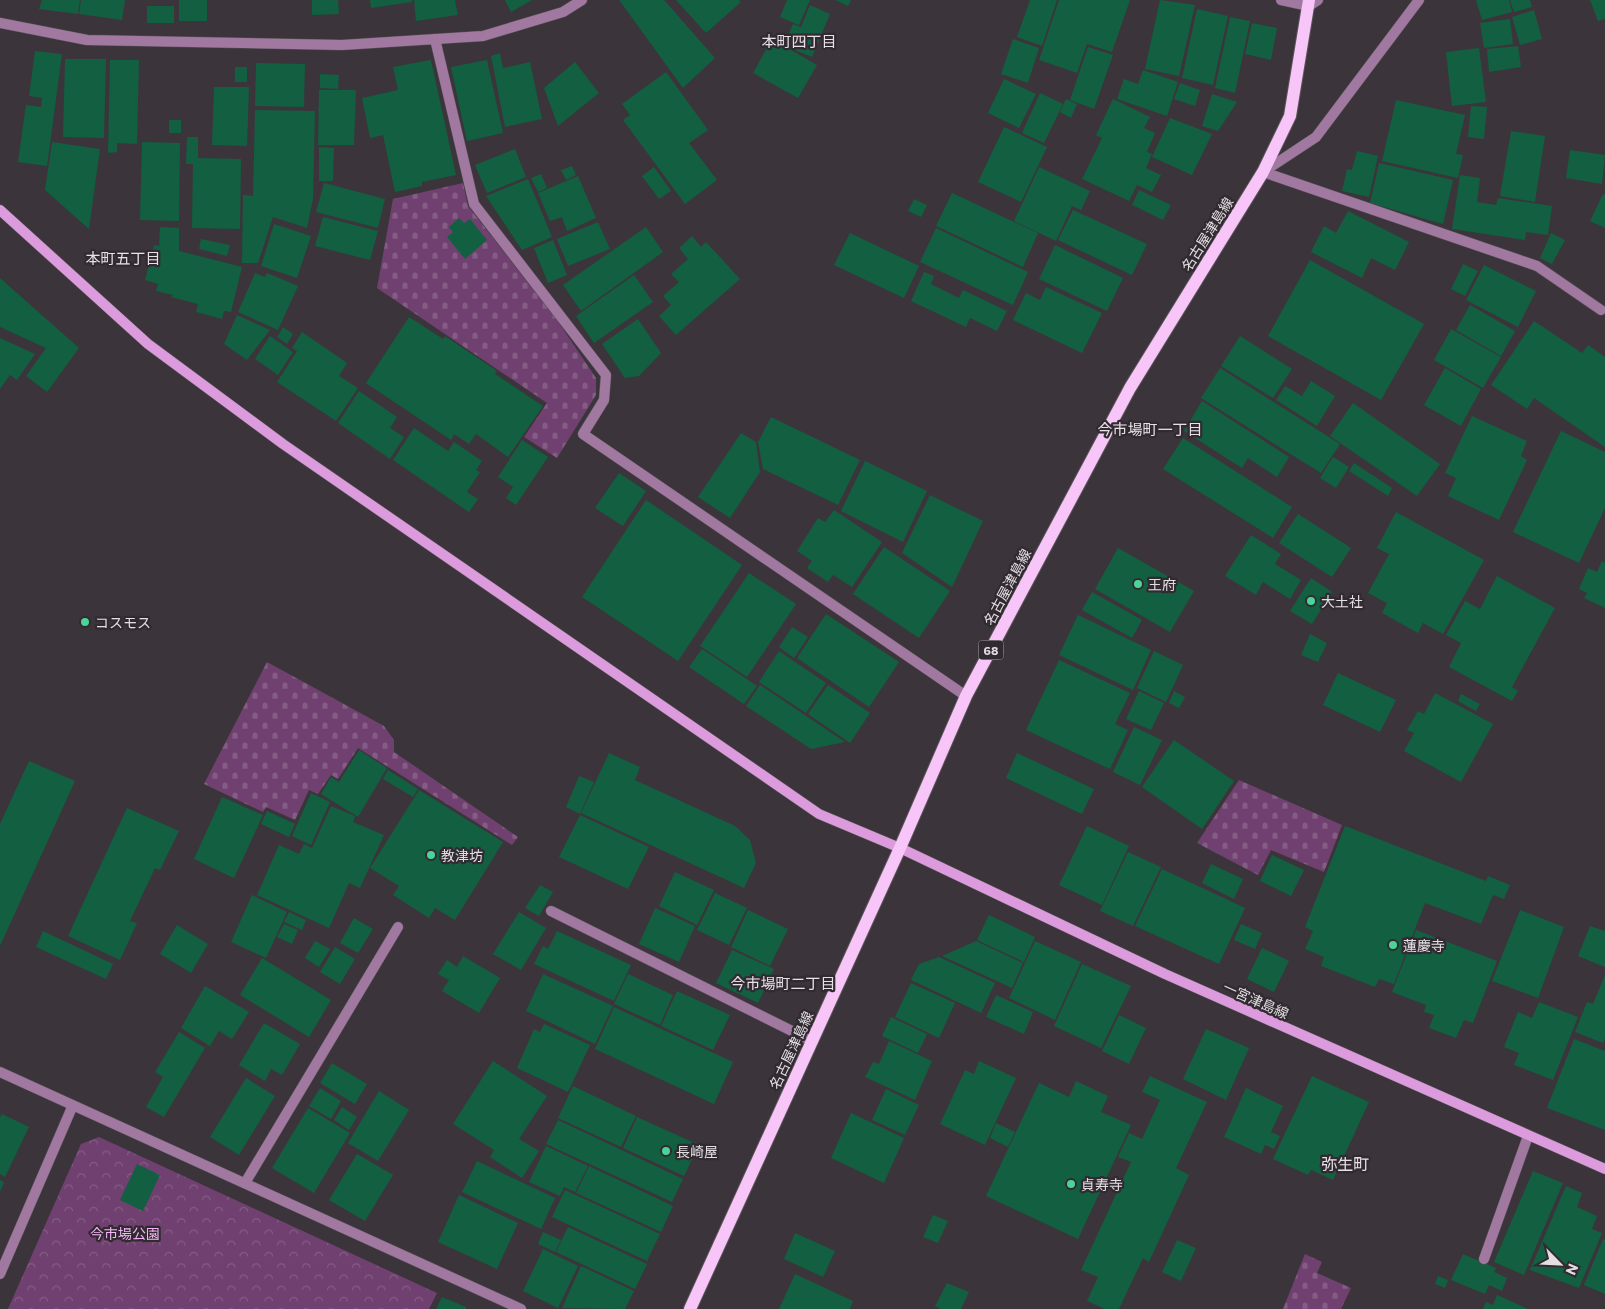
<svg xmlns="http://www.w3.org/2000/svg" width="1605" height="1309" font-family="Commissioner,'Noto Sans JP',sans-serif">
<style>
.cemetery{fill:url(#cemetery-stones)}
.park{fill:url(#park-crowns)}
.building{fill:#125f41}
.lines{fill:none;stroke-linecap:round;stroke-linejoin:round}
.lane-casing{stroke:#595359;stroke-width:11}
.street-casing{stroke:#595359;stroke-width:11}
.secondary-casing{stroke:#595359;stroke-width:11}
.primary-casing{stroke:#595359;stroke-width:14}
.lane{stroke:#a078a0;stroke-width:10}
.street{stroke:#a078a0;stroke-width:10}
.secondary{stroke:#dc9bdc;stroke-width:10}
.primary{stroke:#f7c5f7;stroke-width:12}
.poi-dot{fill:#4cd39a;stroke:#312a30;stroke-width:2}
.labels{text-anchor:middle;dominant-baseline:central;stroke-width:4.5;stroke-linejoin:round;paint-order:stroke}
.shield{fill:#312a30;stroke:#ada8ad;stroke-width:1}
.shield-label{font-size:12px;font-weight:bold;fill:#e2dee2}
.street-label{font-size:14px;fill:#e2dee2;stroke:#312a30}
.poi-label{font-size:14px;fill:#e2dee2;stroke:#312a30;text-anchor:start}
.park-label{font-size:14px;fill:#f6b6f6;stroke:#312a30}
.neighbourhood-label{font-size:15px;fill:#e8e0e7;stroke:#312a30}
.quarter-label{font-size:16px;fill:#e8e0e7;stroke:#312a30}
</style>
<defs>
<pattern id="cemetery-stones" width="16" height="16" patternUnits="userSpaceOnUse" patternTransform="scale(1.25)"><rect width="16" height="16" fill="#704170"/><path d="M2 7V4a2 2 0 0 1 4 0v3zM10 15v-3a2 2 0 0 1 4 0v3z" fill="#845c84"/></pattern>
<pattern id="park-crowns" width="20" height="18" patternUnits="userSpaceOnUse" patternTransform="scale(1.25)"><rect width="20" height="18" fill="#704170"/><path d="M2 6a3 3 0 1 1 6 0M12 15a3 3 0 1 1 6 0" fill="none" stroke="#845c84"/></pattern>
</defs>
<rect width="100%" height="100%" fill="#3b353b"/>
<path class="cemetery" d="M463,183L468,206L557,320L596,378V395L557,458L524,437L547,403L377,288L393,199Z
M267,662L384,726L394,740V752L518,837L512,845L358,748L338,779L331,775L318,794L309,790L295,820L266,807L263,812L204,784Z
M1239,780L1342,825L1324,872L1271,850L1258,875L1197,843Z
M1305,1254L1322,1262L1317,1273L1351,1288L1341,1309H1283Z"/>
<path class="park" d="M99,1137L437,1293L429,1309H8L81,1144Z"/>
<path class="building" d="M42,0H80L78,14L39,9Z
M81,0H125L122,20L79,14Z
M179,0H207V21H179Z
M312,0H338L339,14L312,15Z
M370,0H412V2L371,8Z
M414,0H455L458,15L416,21Z
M505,0H532L511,12Z
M619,0H664L715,58L683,88Z
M676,0H739L741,2L706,33Z
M787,0H810L799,25L780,17Z
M835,0H851L848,6Z
M1030,0H1057L1042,46L1017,37Z
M1059,0H1130L1112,52L1087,44L1077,73L1039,60Z
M1160,0L1195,5L1179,76L1145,69Z
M1476,0H1509L1512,12L1482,20Z
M1510,0H1530L1532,7L1514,12Z
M1590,0H1605V19L1598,21Z
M810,5L830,14L812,57L784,46L793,24L801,27Z
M147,6H174V23H147Z
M1197,9L1228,16L1213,85L1182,78Z
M1534,10L1542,39L1520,45L1512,17Z
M1230,17L1250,21L1235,93L1215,88Z
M1510,19L1513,44L1484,48L1480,23Z
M1252,23L1277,28L1271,60L1245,54Z
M772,39L817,65L798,98L753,73Z
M1013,39L1039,48L1028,83L1001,74Z
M1518,46L1521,67L1489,72L1487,49Z
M1088,47L1113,55L1094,109L1070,100Z
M1479,48L1486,102L1452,106L1446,52Z
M35,51L62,54L47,166L18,162L26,105L41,107L42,98L29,96Z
M500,53L503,68L530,62L542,119L505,127L491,56Z
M65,59H106L104,138L63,137Z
M110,60H139L137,144L117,143V152L108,153Z
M431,60L456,175L422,182V186L395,192L383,135L370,138L362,98L398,90L393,67Z
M487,60L503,133L467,141L451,67Z
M575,62L599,93L558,126L544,88Z
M256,63L305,64L304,107L255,106Z
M235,67H247V82H235Z
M1143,70L1178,82L1167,116L1117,99L1124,79L1138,84Z
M666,72L708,130L689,143L717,180L685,204L623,120L630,115L622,104Z
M320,74L339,75L338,89L320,88Z
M1004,79L1036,94L1019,128L988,113Z
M1180,83L1200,90L1195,106L1174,99Z
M214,87H249L247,146L212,145Z
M319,90H356L354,145H318Z
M1040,93L1063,104L1044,143L1022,133Z
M1212,94L1237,102L1218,131L1202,126Z
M1066,99L1077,104L1071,118L1060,112Z
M1113,99L1150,117L1144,128L1155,133L1147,152L1152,154L1146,168L1161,175L1152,192L1137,185L1129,201L1082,179L1102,138L1096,135Z
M1396,100L1465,115L1456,154L1463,155L1458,178L1382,161Z
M1471,106L1487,107L1484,139L1468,137Z
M255,110L315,111L313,199L307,228L273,217L258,263H242L243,195L253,196Z
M1170,118L1212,134L1192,175L1152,157Z
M169,120H181V133H169Z
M1004,127L1047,147L1021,202L978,182Z
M1511,131L1545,136L1535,202L1500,196Z
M187,137H198V158L241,159L240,229L192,228L193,164H186Z
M52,142L100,149L89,229L45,190Z
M142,142L180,143L179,221L140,220Z
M319,147L334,148L333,181H319Z
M515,149L526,177L487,193L475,165Z
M1570,150L1605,155L1602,184L1566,178Z
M1357,151L1378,156L1369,197L1342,191L1347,169L1352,170Z
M1379,163L1453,180L1443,224L1370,203Z
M572,166L576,175L566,180L561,170Z
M654,167L671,191L659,199L642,176Z
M1039,167L1090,191L1081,210L1072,206L1056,241L1014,221Z
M541,174L547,188L538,192L531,178Z
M1460,175L1480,178L1477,202L1496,205L1498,198L1552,206L1548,235L1526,232L1525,240L1452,229Z
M578,176L596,218L567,231L562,217L550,221L538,193Z
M528,179L552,237L522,250L486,196Z
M324,183L385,199L378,228L316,212Z
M1139,190L1171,205L1163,220L1132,205Z
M952,193L1038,233L1023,267L936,226Z
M1603,194L1605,195V228L1590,221Z
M914,199L927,205L921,217L908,211Z
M1073,210L1147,244L1132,275L1058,240Z
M1348,211L1409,242L1395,270L1371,258L1362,278L1311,252L1324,226L1336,233Z
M323,217L378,231L370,260L315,246Z
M459,218L464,223L470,219L487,240L465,259L447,237L453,232L449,227Z
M598,222L610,249L568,266L557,239Z
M274,224L311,236L297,278L261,266Z
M160,227L179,228V251L242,267L231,312L224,311L222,319L196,312L198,304L171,297L173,295L156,291L158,284L145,280L154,245L159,246Z
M646,227L663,252L581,311L563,285Z
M936,228L1028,272L1013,305L920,262Z
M850,233L919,266L904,298L834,265Z
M1551,233L1565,240L1552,264L1540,258Z
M692,236L701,247L706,242L740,279L676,335L659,316L671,305L663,296L679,282L671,274L688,259L679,248Z
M201,239L230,245L227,256L199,249Z
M553,240L567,275L548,283L534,248Z
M1055,245L1123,278L1107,311L1039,279Z
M1310,260L1424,324L1381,400L1268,336Z
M1463,264L1478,271L1465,296L1451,289Z
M1484,265L1536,291L1518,327L1466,300Z
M924,272L934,276L931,284L959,298L963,290L1007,311L997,331L970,318L966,327L911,301Z
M255,273L265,277L267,273L298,286L278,330L238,312Z
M634,275L653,302L594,343L576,316Z
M0,278L79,348L47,392L26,376L46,348L0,327Z
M1046,287L1102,313L1082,353L1013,320L1026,293L1040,300Z
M1470,305L1515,331L1501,356L1456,330Z
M237,315L270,330L247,360L224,344Z
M409,317L443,339L445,336L497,371L495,374L543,406L508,457L476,434L469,444L454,434L451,440L366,383Z
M638,319L661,353L639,376L625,378L602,344Z
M1534,321L1582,353L1588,345L1605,357V447L1534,398L1527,409L1491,385Z
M283,327L293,334L287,344L277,337Z
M1451,329L1501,357L1483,388L1434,360Z
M302,332L347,363L339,376L358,388L336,421L277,382L297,351L292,348Z
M270,336L293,352L278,375L255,359Z
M1240,336L1292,369L1273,398L1221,366Z
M0,338L35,354L17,380L10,375L0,389Z
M1220,368L1340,444L1321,473L1201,398Z
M1445,368L1481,389L1461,426L1424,405Z
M1311,381L1335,396L1317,426L1276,400L1285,386L1302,396Z
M359,391L397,417L390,428L404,437L390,459L338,423Z
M1202,401L1289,457L1277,477L1248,458L1242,468L1184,431Z
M1353,403L1440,464L1417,496L1330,436Z
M1472,416L1527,441L1521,456L1527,460L1499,520L1448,496L1456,478L1445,473Z
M771,417L860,460L838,505L763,469L758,442Z
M414,428L448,451L454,442L482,461L476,470L480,472L467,492L478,499L469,512L393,460Z
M1561,431L1605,452V508L1579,563L1513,532Z
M741,433L756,442L760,472L730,518L698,497Z
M1183,438L1292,507L1273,538L1163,469Z
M522,440L548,457L516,505L506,498L513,487L498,477Z
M1333,457L1349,467L1336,488L1320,478Z
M865,461L927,491L903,542L841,511Z
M1354,463L1392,488L1388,496L1349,471Z
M619,473L646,491L623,526L595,508Z
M930,495L983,521L952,587L902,553Z
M646,500L742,565L678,661L582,597Z
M834,510L882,542L852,587L833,575L828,582L807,568L812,561L797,551L818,518L825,522Z
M1396,512L1484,560L1443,634L1423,623L1418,633L1382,613L1387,603L1368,593L1389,554L1377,548Z
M1298,514L1351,548L1332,577L1279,543Z
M1251,535L1281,554L1275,564L1301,580L1290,599L1263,582L1256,595L1225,576Z
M884,547L950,591L919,638L853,594Z
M1118,548L1194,591L1170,632L1095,589Z
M1602,561L1605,563V608L1584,598L1587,593L1579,589L1588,568L1597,572Z
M749,573L796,604L747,677L700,646Z
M1497,576L1555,608L1512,687L1518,691L1512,701L1449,667L1461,643L1446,635L1465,601L1480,609Z
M1311,578L1332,592L1312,624L1290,611Z
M1092,592L1142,620L1132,638L1082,610Z
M826,614L899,662L869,707L797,658Z
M1078,615L1151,650L1133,690L1059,655Z
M792,627L808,637L794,658L779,647Z
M1310,634L1327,643L1318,662L1301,655Z
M702,649L757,686L744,704L689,667Z
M779,651L826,683L806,713L759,682Z
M1154,651L1183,665L1166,702L1137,688Z
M1059,660L1130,693L1115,724L1128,730L1110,769L1026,730Z
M1338,673L1396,700L1380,732L1323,705Z
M760,685L845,742L811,749L746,706Z
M828,685L870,713L850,743L808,714Z
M1139,691L1164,703L1151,730L1126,719Z
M1174,691L1185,697L1179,708L1169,703Z
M1435,693L1493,724L1461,782L1404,751L1414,733L1407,730L1418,711L1424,714Z
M1461,694L1480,704L1476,711L1458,701Z
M1134,727L1162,740L1140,785L1113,772Z
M1174,740L1234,781L1202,829L1142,787Z
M359,750L387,768L358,817L321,794L331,777L339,782Z
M609,753L640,767L635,780L735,826L750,840L756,863L744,888L581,813Z
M1017,753L1094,789L1082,814L1006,778Z
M29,761L75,781L0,946V824Z
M388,770L418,789L413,797L383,779Z
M579,776L594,782L580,814L566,807Z
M419,790L503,842L455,920L435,908L429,918L393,895L399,886L370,868Z
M311,793L330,802L311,845L292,836Z
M222,797L263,815L234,878L194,859Z
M331,806L355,816L353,822L384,835L360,888L349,883L329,928L257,895L279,845L299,854L304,844L312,848Z
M127,808L179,831L160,870L155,868L130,921L137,923L120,960L68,936Z
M267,811L295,824L289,837L261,824Z
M580,815L649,847L628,889L559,857Z
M1087,826L1129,846L1102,905L1059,885Z
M1345,826L1486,881L1488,876L1510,885L1504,899L1493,895L1481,924L1425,903L1394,984L1379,979L1375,987L1321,966L1324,957L1305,949L1313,931L1305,927Z
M1128,852L1161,867L1133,926L1100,911Z
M1272,855L1304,870L1291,896L1260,881Z
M1211,864L1243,879L1234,899L1202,883Z
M1162,869L1245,908L1219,964L1135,926Z
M675,872L714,890L697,925L659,906Z
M540,885L553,892L539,916L525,908Z
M715,893L747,908L729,945L697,930Z
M252,895L287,912L266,958L231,942Z
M655,908L695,926L679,962L639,944Z
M748,910L788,929L770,966L731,947Z
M1520,910L1564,927L1538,998L1492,981Z
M289,912L306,920L302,930L284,922Z
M519,912L546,928L521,970L493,954Z
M989,915L1035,937L1024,962L977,940Z
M354,918L373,929L358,953L340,943Z
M284,924L298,930L292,944L277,937Z
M1241,924L1262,933L1255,949L1234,940Z
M177,925L208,944L191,973L160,954Z
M1590,926L1605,931V967L1578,956Z
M1416,930L1497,961L1473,1023L1464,1020L1456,1038L1429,1028L1434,1015L1424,1012L1426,1005L1392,992Z
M43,931L113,964L106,979L36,947Z
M557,931L631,965L614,1001L534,964L543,946L548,949Z
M315,941L330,949L319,967L305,958Z
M976,941L1023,963L1012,988L942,956Z
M1035,941L1081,962L1055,1020L1009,998Z
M335,947L355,959L340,984L320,972Z
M1262,948L1289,961L1274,992L1247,979Z
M732,950L774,969L758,1003L716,983Z
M463,956L500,978L479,1013L442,991L449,980L438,974L447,960L457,967Z
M939,957L995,983L981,1013L911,980L919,964Z
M262,958L331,1000L309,1037L240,995Z
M1082,964L1131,986L1101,1048L1054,1026Z
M543,974L613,1006L595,1044L526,1011Z
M628,974L673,995L660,1025L614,1004Z
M1605,975V1038L1603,1043L1575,1032L1587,1002L1593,1004Z
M911,983L955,1003L939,1038L895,1017Z
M205,986L249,1012L232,1039L219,1031L210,1046L181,1028Z
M677,991L730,1015L713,1050L661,1026Z
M996,995L1033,1012L1024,1034L986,1017Z
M1539,1002L1578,1017L1553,1080L1514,1065L1519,1053L1504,1047L1518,1012L1532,1018Z
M614,1007L733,1062L714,1104L595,1049Z
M1119,1015L1146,1028L1129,1064L1102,1051Z
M891,1017L927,1034L918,1053L882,1036Z
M264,1023L300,1044L282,1075L271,1069L265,1081L239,1065Z
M544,1024L590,1045L568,1092L517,1068L534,1029L540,1032Z
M1206,1029L1249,1048L1226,1100L1183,1079Z
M179,1032L205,1048L164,1117L146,1107L163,1077L155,1072Z
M1574,1039L1605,1051V1130L1547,1108Z
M889,1041L932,1061L915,1100L865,1077L873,1062L879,1064Z
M493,1061L547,1096L519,1139L539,1151L522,1178L490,1157L494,1150L453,1124Z
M979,1061L1016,1078L985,1145L940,1124L965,1070L974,1074Z
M332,1063L367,1084L355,1104L320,1083Z
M1150,1076L1207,1102L1176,1168L1189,1175L1149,1262L1143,1258L1119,1309H1105L1087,1301L1098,1277L1081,1270L1131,1162L1118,1157L1129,1133L1142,1139L1160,1100L1142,1092Z
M1312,1076L1369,1102L1333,1180L1311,1170L1308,1175L1273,1159Z
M246,1078L275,1096L239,1155L210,1137Z
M1076,1081L1108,1096L1101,1112L1131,1125L1078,1239L986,1196L1039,1083L1069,1097Z
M573,1086L636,1116L621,1147L558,1118Z
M320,1088L341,1101L331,1119L309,1106Z
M1246,1088L1283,1106L1271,1132L1280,1136L1274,1149L1265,1145L1261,1154L1224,1137Z
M886,1089L919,1105L905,1135L872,1120Z
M379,1091L409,1110L378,1161L348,1143Z
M342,1107L357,1117L349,1130L334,1120Z
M308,1108L350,1133L314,1193L272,1168Z
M851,1113L904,1138L884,1183L831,1158Z
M2,1114L29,1127L5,1177L0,1174V1117Z
M637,1117L699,1145L684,1176L623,1148Z
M558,1120L683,1179L672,1202L546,1144Z
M996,1123L1015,1132L1008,1147L990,1138Z
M546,1146L588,1166L575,1192L564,1187L560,1196L529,1182Z
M357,1154L393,1175L365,1221L329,1200Z
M477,1161L555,1198L541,1229L462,1192Z
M137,1164L160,1175L143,1211L120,1200Z
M589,1166L673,1206L661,1232L576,1193Z
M1533,1171L1563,1183L1524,1275L1494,1262Z
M0,1180L4,1182L0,1192Z
M1566,1186L1582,1193L1577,1207L1597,1216L1592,1229L1602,1233L1579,1288L1530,1270Z
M565,1190L660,1234L647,1261L552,1217Z
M459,1195L518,1223L497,1269L438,1242Z
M933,1215L948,1221L938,1243L923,1237Z
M568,1227L647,1264L635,1289L556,1252Z
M543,1232L561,1240L555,1252L538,1244Z
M795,1233L835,1251L823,1277L784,1259Z
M1603,1239L1605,1240V1294L1584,1285Z
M1177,1240L1196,1248L1181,1281L1162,1272Z
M543,1249L578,1266L558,1308L523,1291Z
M1463,1254L1496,1268L1494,1272L1507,1278L1502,1291L1489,1285L1485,1294L1451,1280Z
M581,1266L634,1291L625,1309L562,1308Z
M795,1274L853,1301L850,1309H779Z
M1438,1276L1448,1280L1445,1288L1435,1284Z
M947,1283L969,1292L961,1309H941L935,1306Z
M1497,1295L1528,1309H1483L1486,1302L1493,1305Z
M442,1297L466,1307V1309H436Z"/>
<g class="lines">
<defs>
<path id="lane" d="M1263,172L1537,266L1601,310
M551,911L812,1041
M245,1183L398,927
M1484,1259L1528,1136"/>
<path id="street" d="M1281,0L1309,6L1318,0
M0,23L87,40L342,45L483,36L563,12L582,0
M435,39L474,204L606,375L604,400L583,434L966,696
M1263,172L1316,137L1419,0
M0,1072L521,1309
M0,1274L73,1105"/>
<path id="secondary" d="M0,210L148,344L283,444L819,814L900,848L1165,974L1605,1169"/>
<path id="primary" d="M690,1309L900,848L966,696L1130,388L1263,172L1290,116L1309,0"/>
</defs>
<use href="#lane" class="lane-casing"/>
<use href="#street" class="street-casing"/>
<use href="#secondary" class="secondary-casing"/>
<use href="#primary" class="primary-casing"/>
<use href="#lane" class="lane"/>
<use href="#street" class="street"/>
<use href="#secondary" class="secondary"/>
<use href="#primary" class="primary"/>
</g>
<g class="poi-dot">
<circle cx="1138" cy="584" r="5"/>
<circle cx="1311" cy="601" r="5"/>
<circle cx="85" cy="622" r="5"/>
<circle cx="431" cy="855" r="5"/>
<circle cx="1393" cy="945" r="5"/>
<circle cx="666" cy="1151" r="5"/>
<circle cx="1071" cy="1184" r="5"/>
</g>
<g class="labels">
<rect class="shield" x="978.5" y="640.5" width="25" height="19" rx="4"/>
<g class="shield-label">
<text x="991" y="650">68</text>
</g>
<g class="street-label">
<text transform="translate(1207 234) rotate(-58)">名古屋津島線</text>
<text transform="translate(1007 587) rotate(-62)">名古屋津島線</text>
<text transform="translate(1256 1000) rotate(24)">一宮津島線</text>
<text transform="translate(791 1050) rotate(-65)">名古屋津島線</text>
</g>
<g class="poi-label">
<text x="1148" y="584">王府</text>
<text x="1321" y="601">大土社</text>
<text x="95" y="622">コスモス</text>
<text x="441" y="855">教津坊</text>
<text x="1403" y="945">蓮慶寺</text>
<text x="676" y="1151">長崎屋</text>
<text x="1081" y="1184">貞寿寺</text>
</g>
<g class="park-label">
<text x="125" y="1233">今市場公園</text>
</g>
<g class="neighbourhood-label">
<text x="799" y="41">本町四丁目</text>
<text x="123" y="258">本町五丁目</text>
<text x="1150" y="429">今市場町一丁目</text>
<text x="783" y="983">今市場町二丁目</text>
</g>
<g class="quarter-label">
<text x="1345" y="1163">弥生町</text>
</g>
</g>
<g transform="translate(1560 1264) rotate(114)" stroke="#312a30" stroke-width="4" paint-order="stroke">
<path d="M0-4L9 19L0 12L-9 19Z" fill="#e2dee2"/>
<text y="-8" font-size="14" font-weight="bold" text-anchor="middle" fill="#e2dee2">N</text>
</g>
</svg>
